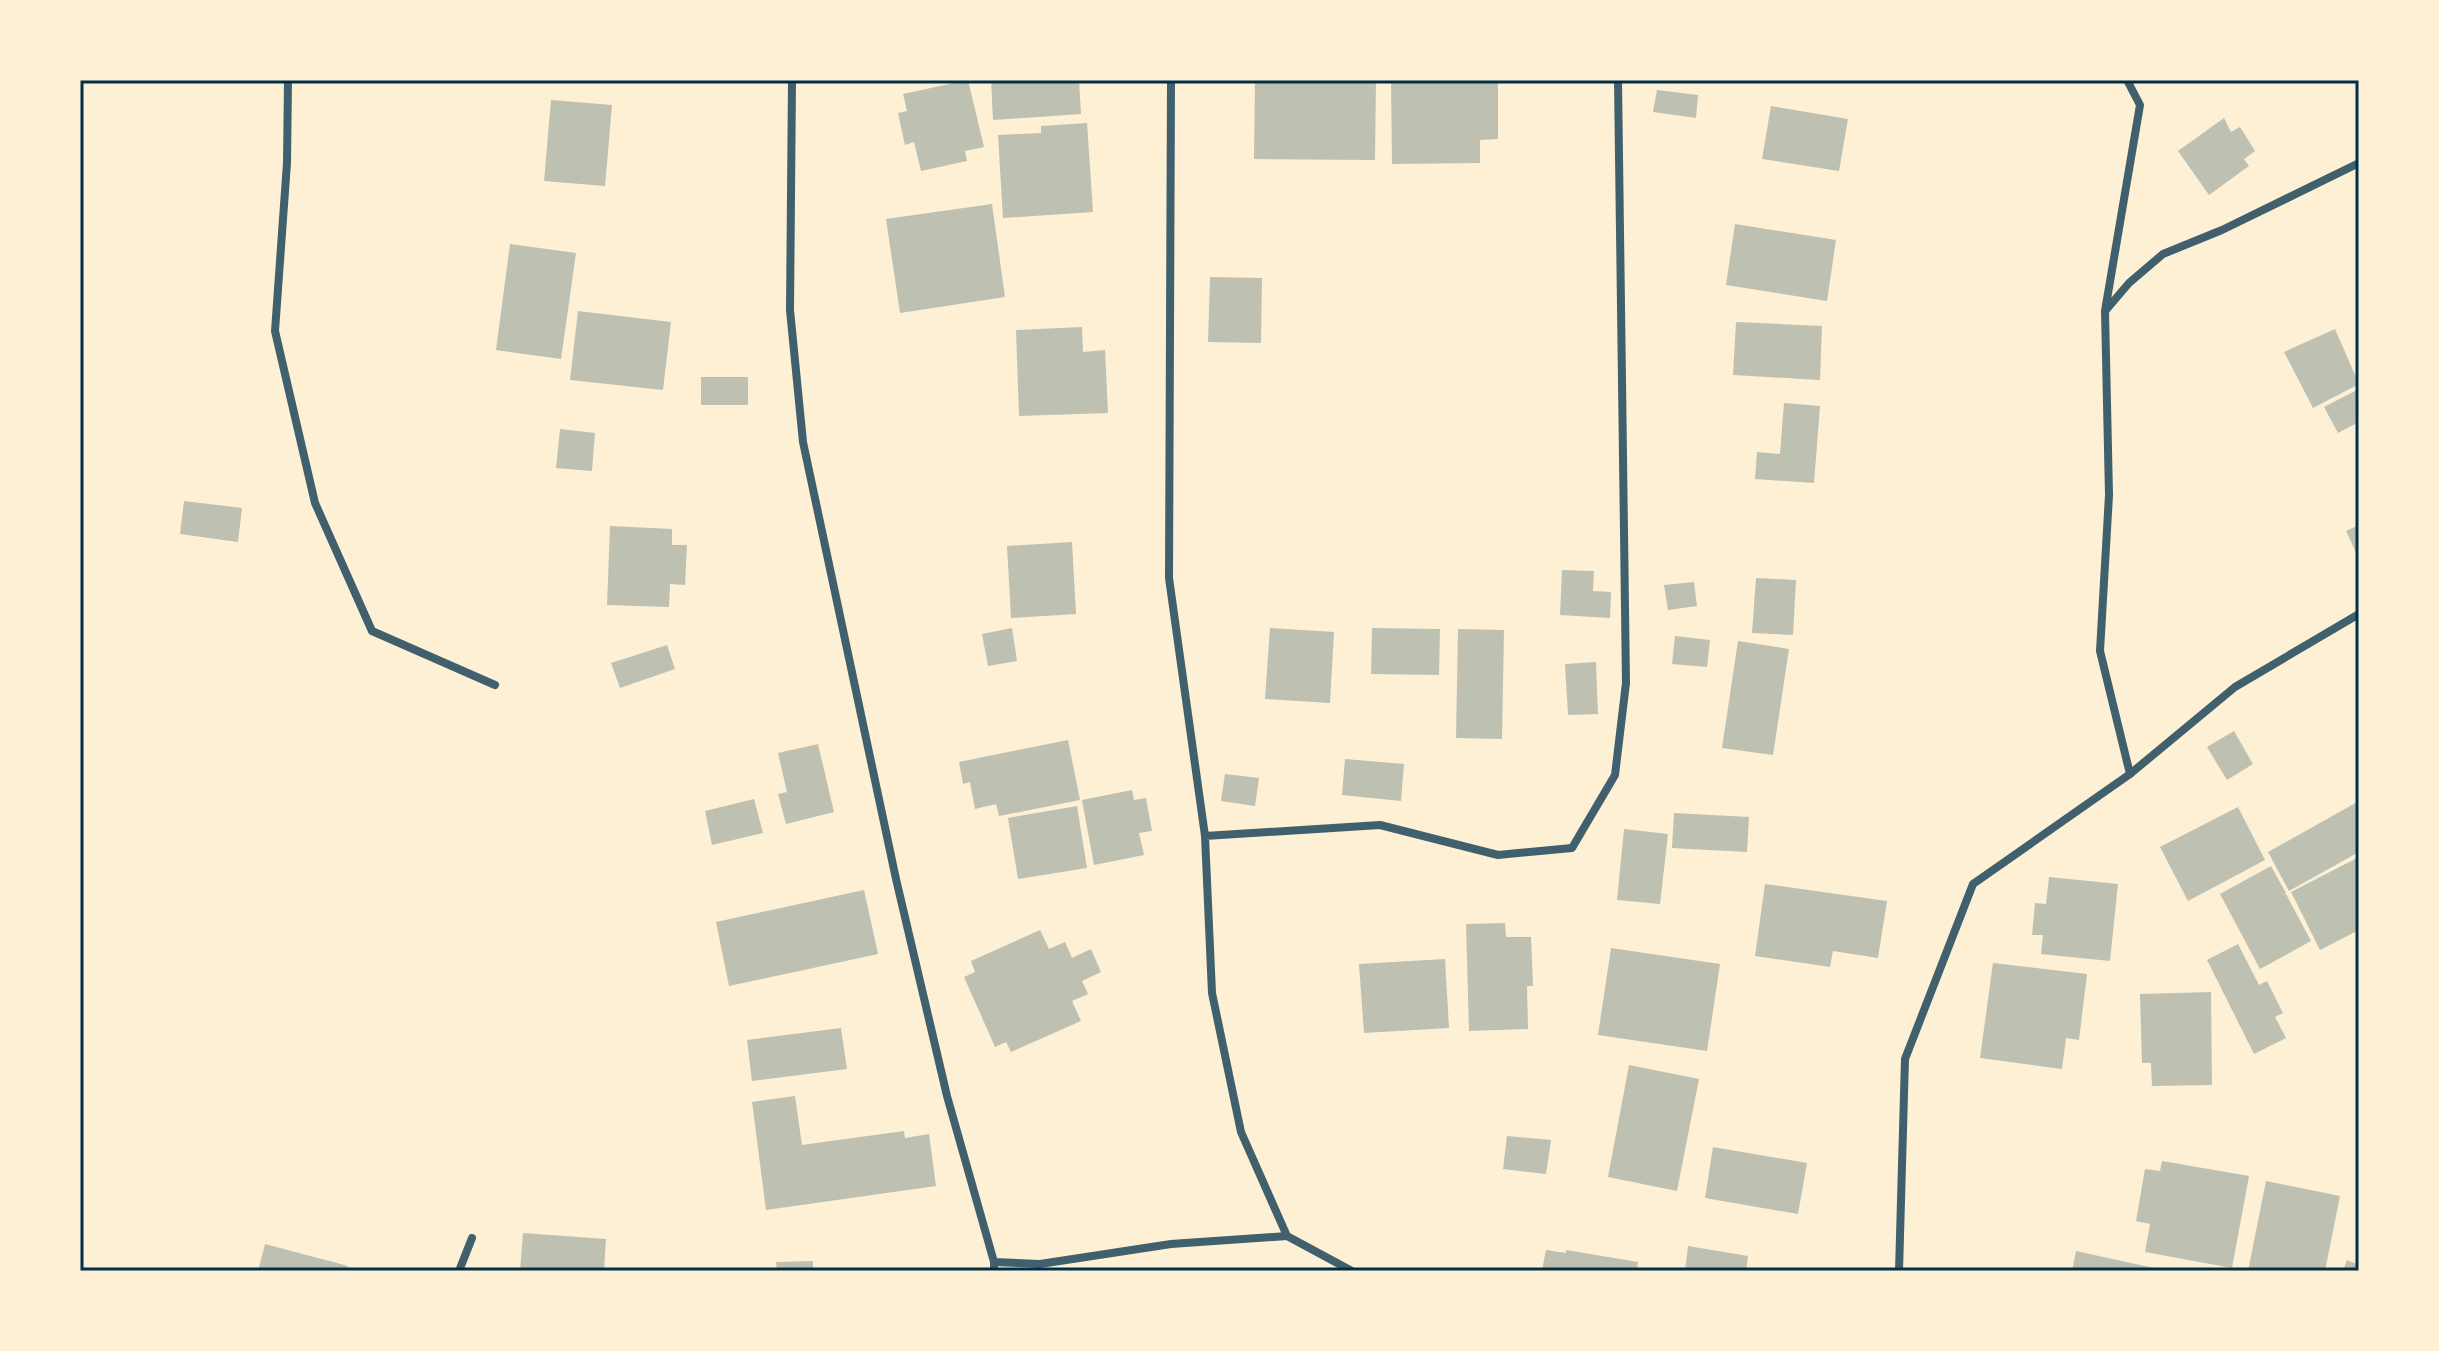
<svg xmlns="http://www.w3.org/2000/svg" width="2439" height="1351" font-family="Barlow,sans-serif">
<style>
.building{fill:#bec0b2}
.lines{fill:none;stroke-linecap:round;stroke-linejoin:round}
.minor{stroke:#3f606c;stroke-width:8}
.neatline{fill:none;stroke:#003049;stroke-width:3}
</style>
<rect width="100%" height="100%" fill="#fdf0d5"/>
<path class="building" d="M968,80L984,147L965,151L967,161L921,171L914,142L905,145L898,113L907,111L903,94Z
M991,80H1079L1081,114L993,120Z
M1255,80H1376L1375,160L1254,159Z
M1391,80H1498V139L1480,140V163L1392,164Z
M1657,90L1698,95L1696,118L1653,112Z
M551,100L612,105L605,186L544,181Z
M1771,106L1848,119L1839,171L1762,159Z
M2224,118L2231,132L2240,127L2255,151L2244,159L2249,166L2209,195L2178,151Z
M1087,123L1093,212L1003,218L998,135L1041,133V126Z
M992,204L1005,297L900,313L886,219Z
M1735,224L1836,240L1827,301L1726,285Z
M510,244L576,253L561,359L496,350Z
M1210,277L1262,278L1261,343L1208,342Z
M578,311L671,322L663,390L570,380Z
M1736,322L1822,326L1820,380L1733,375Z
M1082,327L1083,352L1105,350L1108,413L1019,416L1016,330Z
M2335,329L2359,384L2313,408L2284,352Z
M701,377H748V405H701Z
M2359,389V422L2338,433L2324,407Z
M1784,403L1820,406L1814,483L1755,479L1757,452L1780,454Z
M560,429L595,433L592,471L556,468Z
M184,501L242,508L238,542L180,534Z
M2359,525V559L2346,531Z
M610,526L672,529V545H687L685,585L670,584L669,607L607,605Z
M1072,542L1076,614L1011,618L1007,546Z
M1562,570L1594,571L1593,591L1611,592L1610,618L1560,615Z
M1756,578L1796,580L1793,635L1752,633Z
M1694,582L1697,606L1668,610L1664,585Z
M1012,628L1017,661L988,666L982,634Z
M1270,628L1334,632L1330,703L1265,699Z
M1372,628L1440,629L1439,675L1371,674Z
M1458,629L1504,630L1502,739L1456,738Z
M1675,636L1710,640L1707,667L1672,664Z
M1738,641L1789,649L1773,755L1722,748Z
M667,645L675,669L620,688L611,663Z
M1596,662L1598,714L1568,715L1565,664Z
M2234,731L2253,764L2227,780L2207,747Z
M1068,740L1080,800L999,816L996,804L975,809L970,782L963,784L959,762Z
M818,744L834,812L786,824L778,794L787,792L778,753Z
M1345,759L1404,764L1401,801L1342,795Z
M1225,774L1259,778L1255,806L1221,801Z
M1132,790L1134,800L1146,798L1152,831L1139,833L1144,855L1094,865L1082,800Z
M754,799L763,833L712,845L705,811Z
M2359,801V852L2289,891L2268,852Z
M1077,806L1087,868L1018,879L1008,818Z
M2238,807L2265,860L2188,901L2160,847Z
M1674,813L1749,817L1747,852L1672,848Z
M1624,829L1668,834L1660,904L1617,900Z
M2359,857V930L2320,950L2291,892Z
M2271,866L2286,893L2284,895L2286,894L2311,941L2260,969L2220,894Z
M2049,877L2118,884L2110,961L2041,954L2043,935H2032L2035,903L2046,904Z
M1765,884L1887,901L1878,958L1833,951L1830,967L1755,956Z
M864,890L878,954L729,986L716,922Z
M1505,923L1506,937H1531L1533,986H1527L1528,1029L1469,1031L1466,924Z
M1040,930L1049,949L1065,942L1072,958L1091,949L1101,972L1082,981L1088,994L1072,1001L1081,1021L1011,1052L1006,1042L995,1047L964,977L975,972L971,961Z
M2238,944L2259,985L2267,981L2283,1013L2275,1017L2286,1038L2254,1054L2207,960Z
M1611,948L1720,964L1707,1051L1598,1035Z
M1445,959L1449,1028L1364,1033L1359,964Z
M1993,963L2087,974L2079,1040L2066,1038L2062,1069L1980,1058Z
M2211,992L2212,1085L2152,1086L2151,1063H2142L2140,994Z
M841,1028L847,1069L752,1081L747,1040Z
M1629,1065L1699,1079L1677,1191L1608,1177Z
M795,1096L802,1145L904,1131L905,1138L929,1134L936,1186L766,1210L752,1102Z
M1507,1136L1551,1140L1546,1174L1503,1169Z
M1713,1147L1807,1163L1798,1214L1705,1198Z
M2162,1161L2249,1176L2232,1268L2145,1252L2150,1224L2136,1221L2145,1169L2160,1171Z
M2266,1181L2340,1196L2325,1271H2248Z
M523,1233L606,1239L604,1271H520Z
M265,1244L348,1266L346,1271H258Z
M1688,1246L1748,1256L1746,1271H1685Z
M1546,1250L1566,1253V1250L1638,1262L1637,1271H1542Z
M2076,1251L2163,1270V1271H2072Z
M2347,1260L2359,1265V1271H2343Z
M813,1261V1271H777L776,1262Z"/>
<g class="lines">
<path class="minor" d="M288,80L287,163L275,331L315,503L372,631L495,685
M792,80L790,310L803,442L896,879L947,1096L994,1262V1271
M1171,80L1169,578L1205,836L1212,993L1241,1132L1287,1236L1352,1271
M2127,80L2140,105L2105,311L2109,495L2100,651L2130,774
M2106,310L2129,283L2163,254L2222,230L2359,163
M1205,836L1380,825L1498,855L1572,848L1615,775L1626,683L1618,80
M994,1262L1040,1264L1171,1244L1287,1236
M459,1271L472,1238
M1899,1271L1905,1059L1973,884L2130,774L2235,687L2359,614"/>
</g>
<rect width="2439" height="1351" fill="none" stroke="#fdf0d5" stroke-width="164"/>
<rect x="82" y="82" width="2275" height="1187" class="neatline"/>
</svg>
